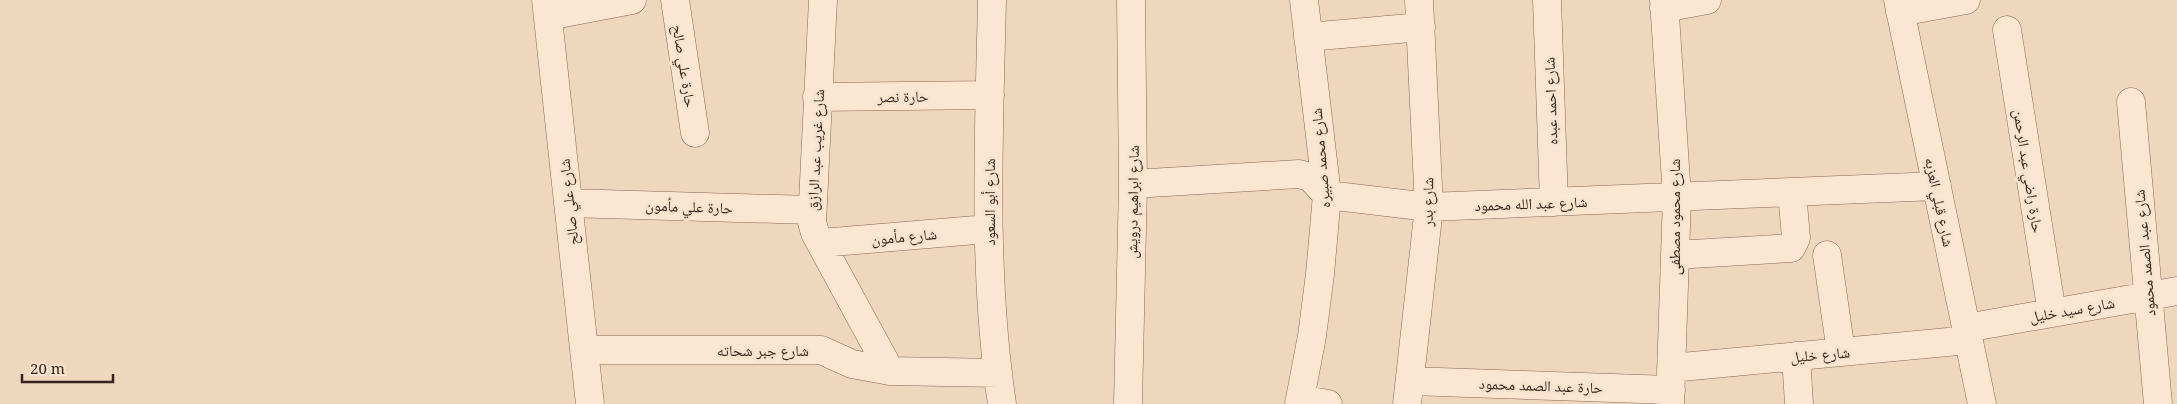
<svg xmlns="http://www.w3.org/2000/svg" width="2177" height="404" font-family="'Noto Serif','Noto Naskh Arabic',serif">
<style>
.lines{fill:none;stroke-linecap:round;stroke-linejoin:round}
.minor-casing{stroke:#886756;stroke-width:29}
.minor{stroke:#fae6d1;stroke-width:28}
.labels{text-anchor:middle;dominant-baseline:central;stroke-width:5;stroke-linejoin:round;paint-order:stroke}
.street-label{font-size:15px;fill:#37231b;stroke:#f6e3ce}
</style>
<rect width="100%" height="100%" fill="#efd7be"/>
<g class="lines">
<defs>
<path id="minor" d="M546,0L590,404
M675,0L695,133
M823,0L812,222L815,233L890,371
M992,0C989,134 982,271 1002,404
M1547,0L1554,202
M1664,0L1677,197L1670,404
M1898,0L1982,404
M1664,8L1707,0
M1900,12L1966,0
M548,16L632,0
M2007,30L2052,313
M1308,37L1421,27
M817,97L990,95
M2131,102L2158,404
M1133,184L1299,174L1310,177L1327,195L1429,207L1937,186
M568,203L811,210
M821,243L988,229
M1675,255L1791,248L1796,238L1792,192
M1827,255L1841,352
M1966,328L2177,291
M585,350H821L852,364L890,371L998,373
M1796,356L1799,404
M1671,368L1969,340
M1410,381L1671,390
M1300,399L1328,404
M1128,404L1133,184L1131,0
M1299,404L1312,336L1320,274L1327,195L1304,0
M1407,404L1429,207L1419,0"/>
</defs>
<use href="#minor" class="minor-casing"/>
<use href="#minor" class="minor"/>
</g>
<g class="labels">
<g class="street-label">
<text transform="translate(685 66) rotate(81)">حارة علي صالح</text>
<text transform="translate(903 96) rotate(-1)">حارة نصر</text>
<text transform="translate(1550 101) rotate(-92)">شارع احمد عبده</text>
<text transform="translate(815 150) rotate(-87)">شارع غريب عبد الرازق</text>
<text transform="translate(1320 158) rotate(-95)">شارع محمد صبيره</text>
<text transform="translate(2029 171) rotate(81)">حارة راضي عبد الرحمن</text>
<text transform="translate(568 202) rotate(-96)">شارع علي صالح</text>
<text transform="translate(989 202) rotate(-90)">شارع أبو السعود</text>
<text transform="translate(1132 202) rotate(-89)">شارع ابراهيم درويش</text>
<text transform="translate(1427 202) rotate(-89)">شارع بدر</text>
<text transform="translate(1940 202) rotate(78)">شارع قبلي العزبه</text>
<text transform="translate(1531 203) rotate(-2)">شارع عبد الله محمود</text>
<text transform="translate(689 206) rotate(2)">حارة علي مأمون</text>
<text transform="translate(1674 217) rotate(-90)">شارع محمود مصطفى</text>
<text transform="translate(904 236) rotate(-5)">شارع مأمون</text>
<text transform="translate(2144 253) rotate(-95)">شارع عبد الصمد محمود</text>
<text transform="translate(2072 309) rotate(-10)">شارع سيد خليل</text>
<text x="763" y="350">شارع جبر شحاته</text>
<text transform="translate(1820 354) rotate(-5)">شارع خليل</text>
<text transform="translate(1541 385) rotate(2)">حارة عبد الصمد محمود</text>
</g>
</g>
<path d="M22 374v8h91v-8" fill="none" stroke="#37231b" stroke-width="2.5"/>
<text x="30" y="374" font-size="15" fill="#37231b" stroke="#f6e3ce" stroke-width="4" paint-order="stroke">20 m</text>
</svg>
